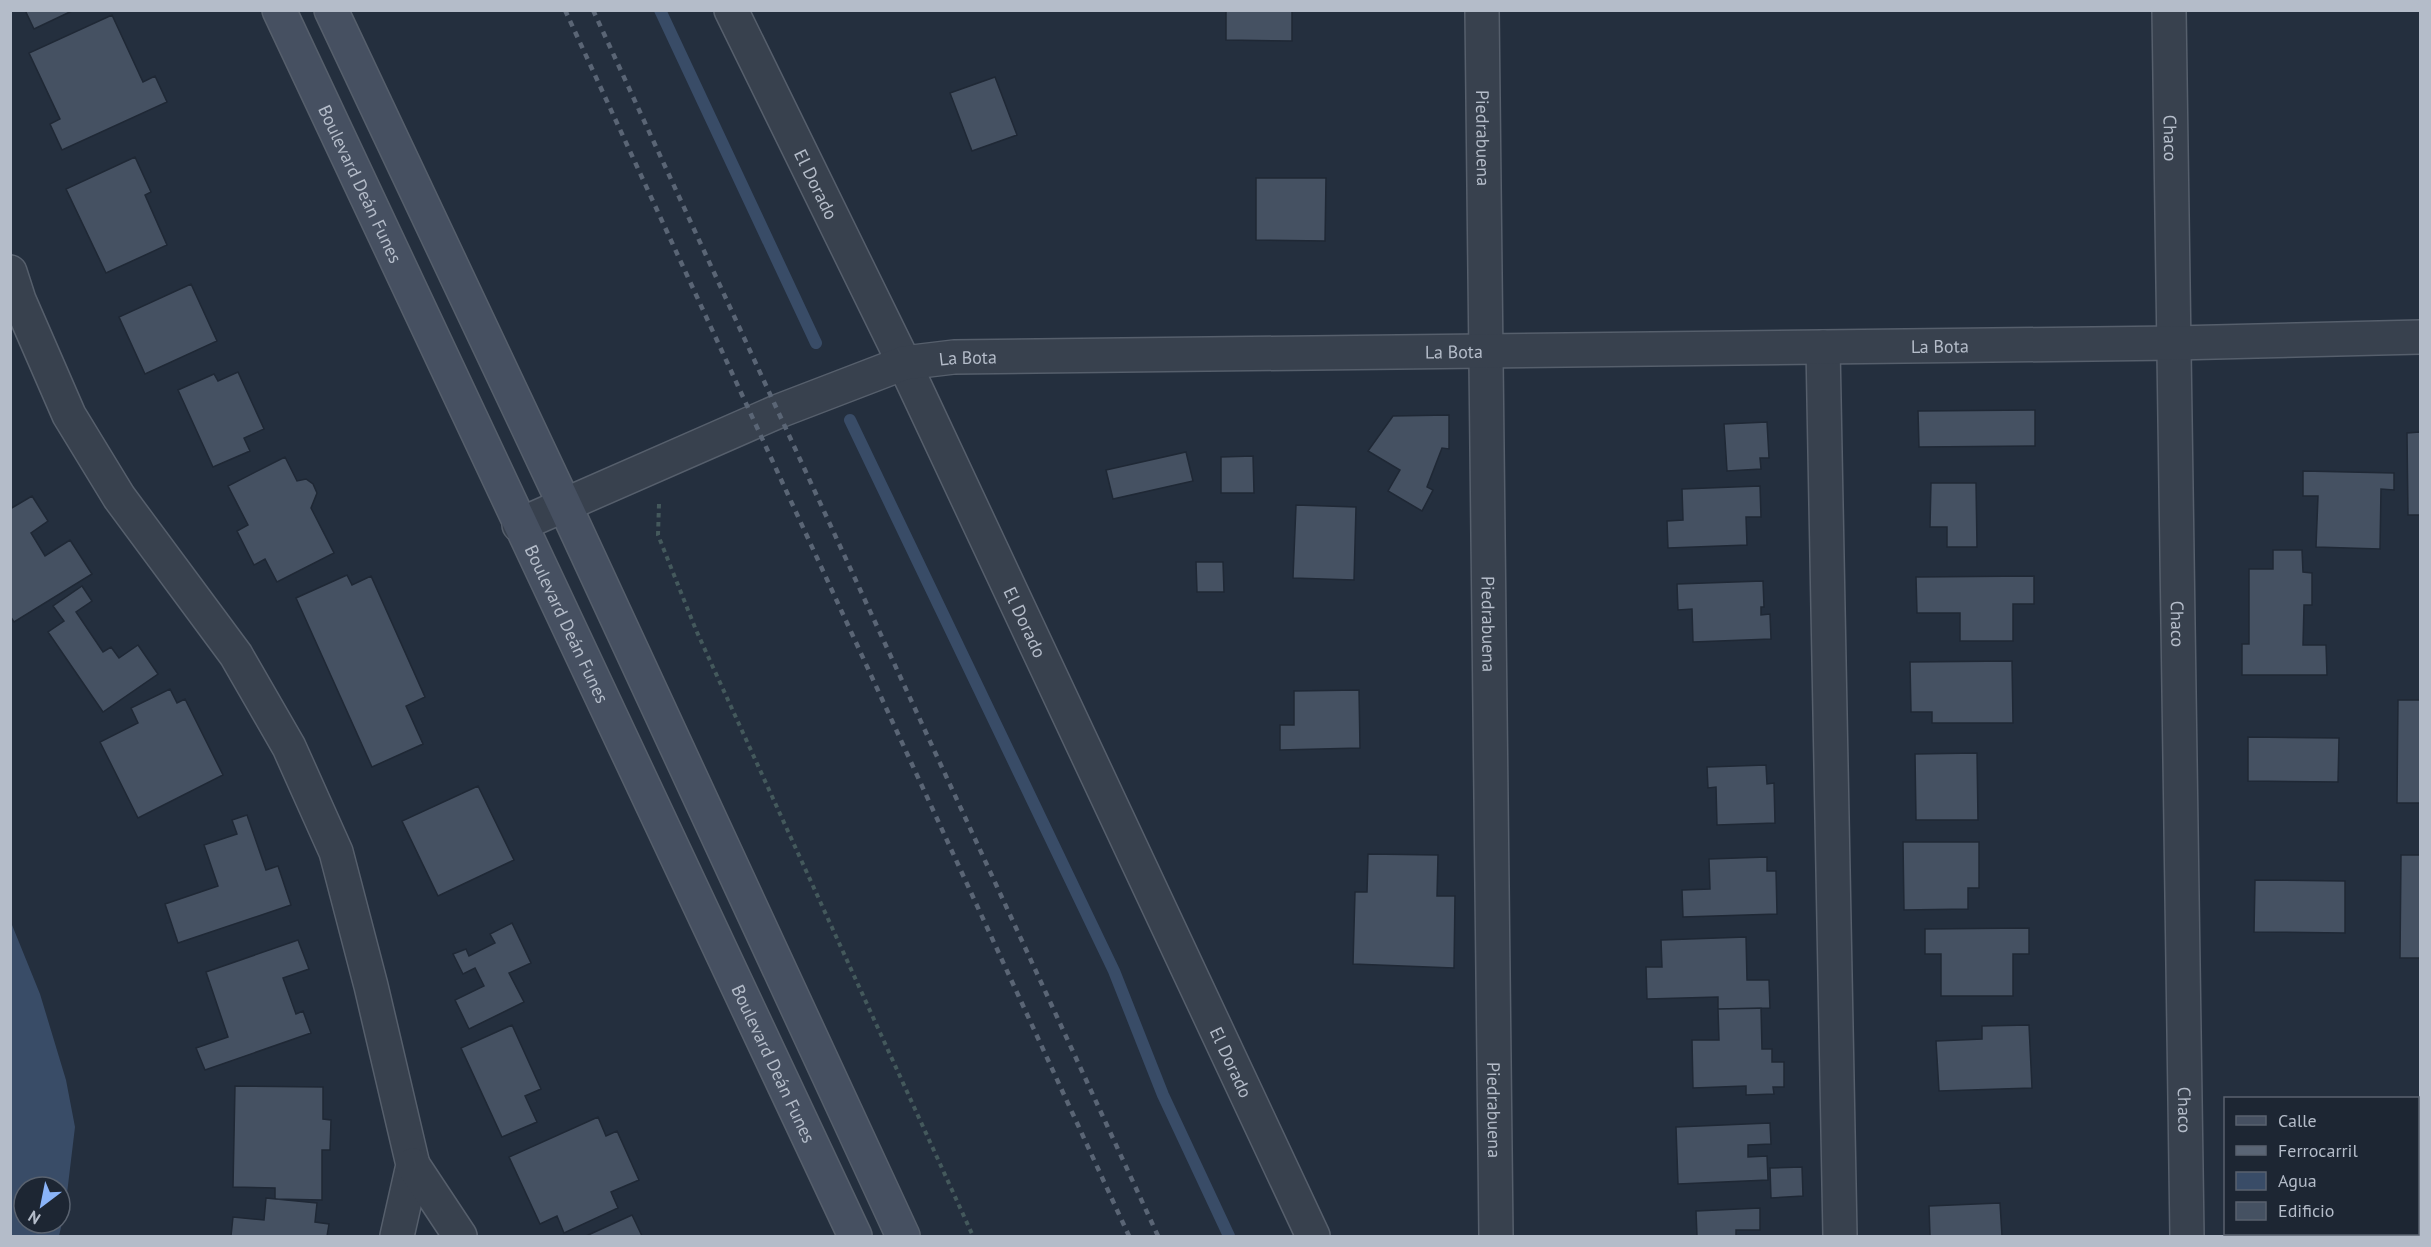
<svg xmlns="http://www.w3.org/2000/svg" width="2431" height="1247" font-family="'PT Sans',sans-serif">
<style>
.water{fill:#394c67;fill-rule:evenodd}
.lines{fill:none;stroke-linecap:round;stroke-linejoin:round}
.stream{stroke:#394c67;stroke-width:12}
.building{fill:#455162;stroke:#1f2835;stroke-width:1.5}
.minor-casing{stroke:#565f6c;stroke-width:36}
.tertiary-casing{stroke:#565f6c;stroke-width:36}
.secondary-casing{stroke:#565f6c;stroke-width:36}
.path{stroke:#44595c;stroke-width:4;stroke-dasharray:4.5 4.5;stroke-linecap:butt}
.minor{stroke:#38414e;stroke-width:33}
.tertiary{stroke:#38414e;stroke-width:33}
.secondary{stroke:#465061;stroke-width:33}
.rail{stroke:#5a6575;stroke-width:4.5;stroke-dasharray:6 6;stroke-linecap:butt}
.labels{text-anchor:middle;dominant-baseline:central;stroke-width:5;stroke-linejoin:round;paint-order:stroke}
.street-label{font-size:18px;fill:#b4bcc9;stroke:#1d2633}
</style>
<rect width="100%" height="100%" fill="#242f3e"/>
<path class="water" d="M10,920L40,994L66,1080L75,1127L65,1210L59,1236H11ZM24,1187H60V1223H24Z"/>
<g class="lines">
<path class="stream" d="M660,10L816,343
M850,420L1114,971L1163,1095L1229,1236"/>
</g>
<path class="building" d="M25,10H74L34,29Z
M1226,10H1292V41L1226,40Z
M112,15L143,82L155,76L167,102L62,150L50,124L60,119L29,53Z
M995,77L1017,135L972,151L950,93Z
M135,157L151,192L145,195L167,245L106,273L66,189Z
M1256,178H1326L1325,241L1256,240Z
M191,284L217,341L145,374L119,317Z
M238,372L264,429L244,438L250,451L213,467L178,390L214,374L218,381Z
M2035,410V446L1919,447L1918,411Z
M1449,415V449L1442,448L1427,487L1433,490L1422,511L1388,491L1400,470L1368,451L1393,416Z
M1767,422L1769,458H1760L1761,469L1727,471L1724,424Z
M2420,432V515H2408L2407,433Z
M1186,452L1193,481L1113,499L1106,470Z
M1253,456L1254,493H1221V457Z
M285,457L297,481L306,479L313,484L317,493L311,508L334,553L277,582L265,559L254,565L237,531L248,525L228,486Z
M2303,471L2394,473V490L2381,489L2380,549L2316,547L2318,496H2303Z
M1931,483H1976L1977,547H1947V527H1930Z
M1760,486L1761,517H1746L1747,545L1668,548L1667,521L1683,520L1682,489Z
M32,496L48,521L31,533L45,556L70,540L92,574L14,622L10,616V509Z
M1296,505L1356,507L1354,580L1293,578Z
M2273,550H2302L2303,572L2312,573V605H2304L2303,645H2326L2327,675H2242V644H2249V569H2273Z
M1196,562H1223L1224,592H1197Z
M347,575L352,585L371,576L425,697L406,706L423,744L372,767L296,598Z
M2034,576V604H2013V641H1960V613H1917L1916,577Z
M1763,581L1764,607H1761V615L1770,614L1771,639L1693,642L1692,609L1678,610L1677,584Z
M82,586L92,601L76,612L103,652L111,647L119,658L138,645L158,674L103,712L48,632L64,621L53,606Z
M2012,661L2013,723H1932V712H1911L1910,662Z
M170,689L177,703L185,699L223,775L138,818L100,742L138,723L131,708Z
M1359,690L1360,748L1280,750V725H1294V691Z
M2398,700H2420V803H2397Z
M2248,737L2339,738L2338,782L2248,781Z
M1977,753L1978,820H1916L1915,754Z
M1766,765L1767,784L1774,783L1775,823L1717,825L1716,787L1708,788L1707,767Z
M478,786L514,860L438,896L402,821Z
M247,815L266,870L278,866L291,905L178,943L165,904L218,886L204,845L237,834L232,820Z
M1903,842H1979V888H1968V909L1904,910Z
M1368,854L1438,855L1437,896H1455L1454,968L1353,964L1355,892H1367Z
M2401,855H2420V958H2400Z
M1767,857V871H1776L1777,914L1683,917L1682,890L1710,889L1709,859Z
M2255,880L2345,881V933L2254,932Z
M512,923L531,963L509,973L524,1002L469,1029L455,1000L484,986L475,968L463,974L453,954L466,949L469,956L495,943L490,934Z
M2029,928V954H2013V996H1941V954H1925V929Z
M1746,937L1747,980H1769L1770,1008L1718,1009V997L1647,999L1646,967H1662L1661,940Z
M298,940L309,969L283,978L296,1014L303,1011L311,1033L205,1070L196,1048L228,1037L206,972Z
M1761,1008L1762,1049H1772V1062H1784V1087H1773L1774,1094L1746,1095V1086L1693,1088L1692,1040H1719L1718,1009Z
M512,1025L541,1089L525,1096L537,1122L502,1137L461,1048Z
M2029,1025L2032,1088L1939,1091L1936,1041L1982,1039V1026Z
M235,1086L323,1087V1119L331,1120L330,1150H322V1200L275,1199V1188L233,1187Z
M598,1117L606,1136L617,1131L639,1180L611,1192L618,1208L564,1233L557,1216L540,1224L509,1157Z
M1770,1123L1771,1144L1748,1145V1157L1767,1156L1768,1180L1678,1184L1676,1127Z
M1802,1167L1803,1196L1771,1198L1770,1168Z
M2418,1178L2420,1179V1236H2416L2418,1234Z
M266,1198L317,1203L315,1222L329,1224L327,1236H231L233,1217L264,1220Z
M2000,1203L2002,1236H1930L1929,1206Z
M1760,1208V1230H1736V1236H1697L1696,1211Z
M632,1215L642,1236H586Z"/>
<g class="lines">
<defs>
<g id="minor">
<path id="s1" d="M1482,10L1496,1236"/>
<path id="s2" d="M2169,10L2187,1236"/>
<path d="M10,272L19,300L69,415L119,497L236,655L289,747L336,852L371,986L413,1165L397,1236"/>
<path d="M1823,347L1840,1236"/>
<path id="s3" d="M904,363L1313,1236"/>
<path d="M413,1165L460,1236"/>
</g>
<g id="tertiary">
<path id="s4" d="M731,10L904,363"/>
<path id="s5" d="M519,525L779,411L904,363L954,357L2175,343L2420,337"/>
</g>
<g id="secondary">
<path id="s6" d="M279,10L855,1236"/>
<path d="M331,10L565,506L903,1236"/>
</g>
</defs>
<use href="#minor" class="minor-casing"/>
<use href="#tertiary" class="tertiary-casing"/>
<use href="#secondary" class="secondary-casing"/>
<path class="path" d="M659,504L658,535L696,630L973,1236"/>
<use href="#minor" class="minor"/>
<use href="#tertiary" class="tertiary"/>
<use href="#secondary" class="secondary"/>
<path class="rail" d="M565,10L1129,1236
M593,10L1158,1236"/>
</g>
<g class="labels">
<g class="street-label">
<text stroke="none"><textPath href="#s1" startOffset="128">Piedrabuena</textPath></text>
<text stroke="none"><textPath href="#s2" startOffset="128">Chaco</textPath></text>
<text stroke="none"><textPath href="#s4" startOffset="194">El Dorado</textPath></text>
<text stroke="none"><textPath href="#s6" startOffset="192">Boulevard Deán Funes</textPath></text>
<text stroke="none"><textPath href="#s5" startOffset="1454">La Bota</textPath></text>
<text stroke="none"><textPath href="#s5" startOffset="968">La Bota</textPath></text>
<text stroke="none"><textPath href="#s5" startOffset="482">La Bota</textPath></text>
<text stroke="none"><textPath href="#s3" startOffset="286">El Dorado</textPath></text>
<text stroke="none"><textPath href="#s2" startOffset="614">Chaco</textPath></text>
<text stroke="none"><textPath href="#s6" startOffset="678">Boulevard Deán Funes</textPath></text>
<text stroke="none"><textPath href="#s1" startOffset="614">Piedrabuena</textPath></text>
<text stroke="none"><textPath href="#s3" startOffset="772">El Dorado</textPath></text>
<text stroke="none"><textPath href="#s6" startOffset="1164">Boulevard Deán Funes</textPath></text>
<text stroke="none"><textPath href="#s1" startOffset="1100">Piedrabuena</textPath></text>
<text stroke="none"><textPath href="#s2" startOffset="1100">Chaco</textPath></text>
</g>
</g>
<rect width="2431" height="1247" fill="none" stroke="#b4bcc9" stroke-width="24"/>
<rect x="2224" y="1097" width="195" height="138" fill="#1d2633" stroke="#59626f" stroke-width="1.5"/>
<rect x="2236" y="1116" width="30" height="9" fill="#465061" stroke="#59626f" stroke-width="1.5"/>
<text x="2278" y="1127" font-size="18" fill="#b4bcc9">Calle</text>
<rect x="2236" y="1146" width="30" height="9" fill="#5a6575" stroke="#59626f" stroke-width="1.5"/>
<text x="2278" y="1157" font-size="18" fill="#b4bcc9">Ferrocarril</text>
<rect x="2236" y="1172" width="30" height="18" fill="#394c67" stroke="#59626f" stroke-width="1.5"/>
<text x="2278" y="1187" font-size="18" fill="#b4bcc9">Agua</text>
<rect x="2236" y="1202" width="30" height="18" fill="#455162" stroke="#59626f" stroke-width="1.5"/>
<text x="2278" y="1217" font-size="18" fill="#b4bcc9">Edificio</text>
<g transform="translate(42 1205) rotate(212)"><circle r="28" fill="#1d2633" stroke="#59626f" stroke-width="1.5"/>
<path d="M0-4.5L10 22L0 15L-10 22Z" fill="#8ab4f8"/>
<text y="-9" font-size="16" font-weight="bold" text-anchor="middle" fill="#b4bcc9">N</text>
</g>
</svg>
